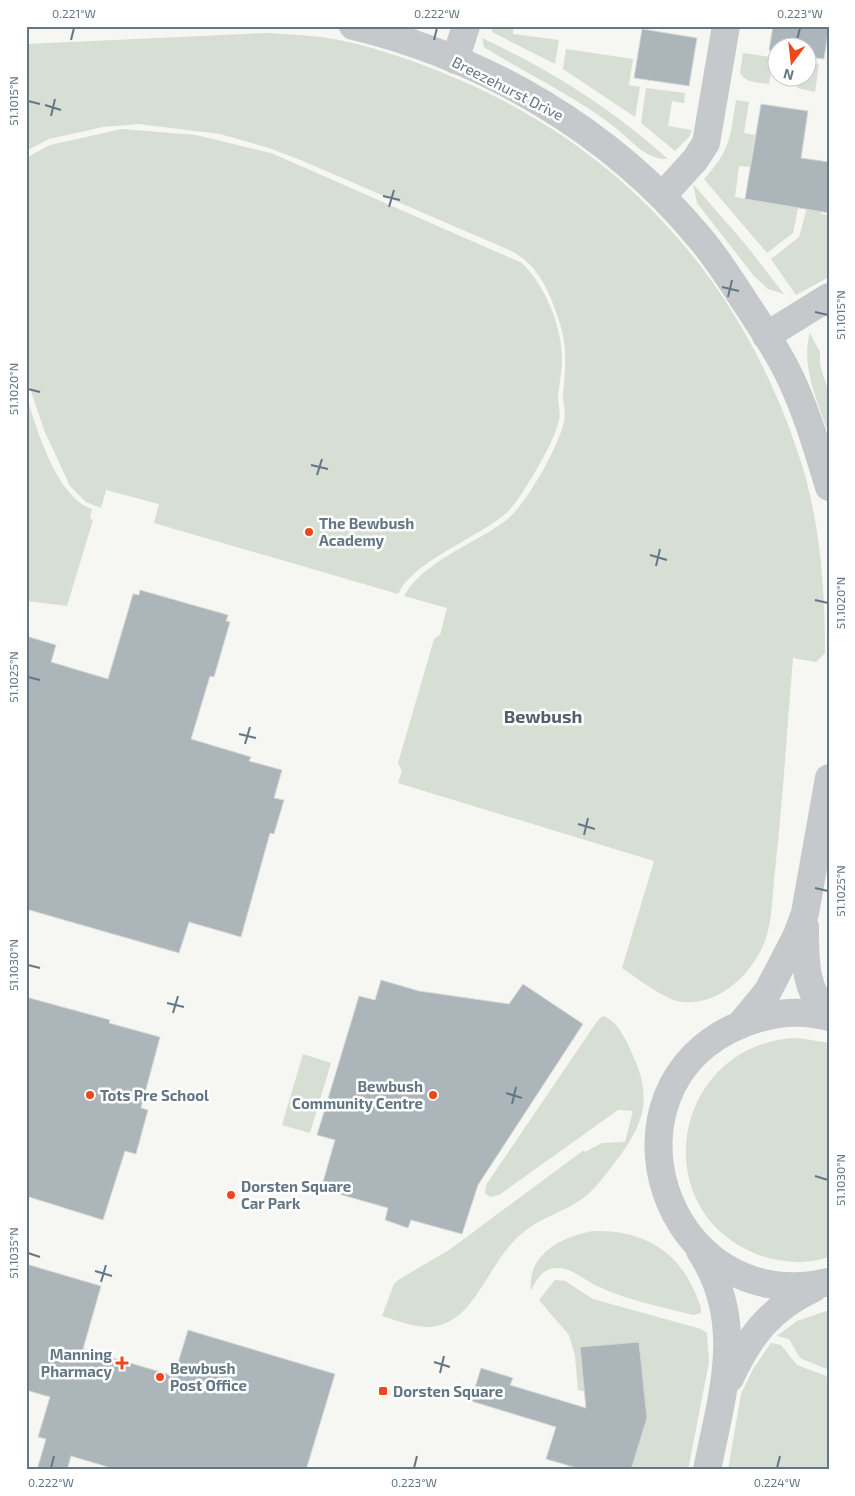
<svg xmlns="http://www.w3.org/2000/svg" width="855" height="1496" font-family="'Exo 2',sans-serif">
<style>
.green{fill:#d7ded3}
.building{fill:#acb5ba;stroke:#d8d8d5}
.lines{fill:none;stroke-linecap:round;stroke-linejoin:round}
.minor{stroke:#c5c9cc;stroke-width:28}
.ticks{fill:none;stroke:#637786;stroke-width:2}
.poi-dot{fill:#f04618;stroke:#fff;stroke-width:2}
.labels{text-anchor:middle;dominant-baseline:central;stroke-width:5;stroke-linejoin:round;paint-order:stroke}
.street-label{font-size:15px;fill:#637786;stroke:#fff}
.poi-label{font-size:15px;font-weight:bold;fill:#637786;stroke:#fff;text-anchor:start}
.quarter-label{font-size:18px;font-weight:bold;fill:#51606a;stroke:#fff}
.neatline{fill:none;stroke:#637786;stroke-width:2}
.ticks-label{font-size:12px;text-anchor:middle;fill:#637786}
</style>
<rect width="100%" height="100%" fill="#f6f6f2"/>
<path class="green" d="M493,26L513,28V34L559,40L555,64L492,32Z
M266,33C285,34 304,35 322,37C367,44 413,60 455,78C624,149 742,281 799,456C820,519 825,586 825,653L816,662L793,658C787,728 783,799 775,870C772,893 773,919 765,941C752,974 719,1006 682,1002C665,1000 637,978 622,968L654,861L398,783L402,771L398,763L434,639L440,635L447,608L404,596C422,563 473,544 504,522C525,507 558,448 564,422C566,413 563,404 563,395C565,370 568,349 560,324C550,293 539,263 507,249L303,161L269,148L220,134L138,124L103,127L49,139L26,151V44Z
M482,38C552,71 610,107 668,159C646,160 633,142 617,129C578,98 534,78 492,52L484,47Z
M566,49L633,59L629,85L640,87L635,117L563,69Z
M743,53L777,58V66L772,65L769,84C757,82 747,84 740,73Z
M808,62L819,64L815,92L797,88L799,78H808Z
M646,88L685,93L684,103L672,101L668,126L692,130L689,137L675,151L641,123Z
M736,100L749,102L744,133L755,135L750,167L739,166L735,197L798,208L793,233L767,253L704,179C731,150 730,137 736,100Z
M122,129L196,135L271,153L522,263C545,286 562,326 562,360C562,372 559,385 558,398C558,405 561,413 559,420C554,441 541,461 531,479C523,491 515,506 504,515C476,538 411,563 398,594L154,523L159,504L106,490L101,508L86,502L70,486L44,430L26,376V158L50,145Z
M693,184L746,245L784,294L768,289L754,276L697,203Z
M808,204L822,207L821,214L829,215V277L796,295L771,259L799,237Z
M810,333L820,352V365L829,393V436C819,403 800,367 810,333Z
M26,394C36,427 56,497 92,509L90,519L93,520L67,606L26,601Z
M603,1016C618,1020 628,1044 634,1058C654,1102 641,1129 613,1165C603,1178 593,1192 579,1201C554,1217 535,1218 512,1243C491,1265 475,1310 448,1322C426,1333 405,1323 382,1316L394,1284L398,1280L449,1250L584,1150L585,1152L602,1143L625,1142L633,1111L618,1110L499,1195L490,1197L485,1193L486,1185L598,1020Z
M798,1038L829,1043V1257C805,1265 777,1263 754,1253C642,1205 676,1041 798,1038Z
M303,1054L331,1063L310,1133L282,1125Z
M594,1231C638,1230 674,1247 693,1288C696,1295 702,1306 701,1313L693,1315C662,1307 626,1300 597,1286C584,1280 572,1268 558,1268C543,1268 536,1279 531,1291C527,1254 562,1236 594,1231Z
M555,1280L565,1281L593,1299L701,1329L707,1333L709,1362L688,1470H566L601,1395L578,1390L575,1356L569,1335L539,1300Z
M829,1310V1370L800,1358L789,1339L777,1336L797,1321Z
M771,1343L781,1345L797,1365L829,1377V1470H728L741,1394L753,1369Z"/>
<path class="building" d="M773,26H829L824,59L808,57V48H778V52L769,50Z
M642,29L697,38L689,86L634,78Z
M761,104L808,111L801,158L829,162V213L745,199Z
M140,590L228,615L226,621L230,622L214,677L210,676L191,739L251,757L249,761L282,770L274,798L284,800L274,834L270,833L241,937L189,922L179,953L26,909V636L56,645L51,662L108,679L133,594L139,595Z
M381,980L419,991L509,1004L523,984L583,1024L478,1185L462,1234L411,1220L408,1228L385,1220L388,1208L321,1189L335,1140L317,1135L359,996L375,1000Z
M26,997L110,1020L109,1023L160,1037L141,1108L148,1110L136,1154L125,1151L103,1220L26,1196Z
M26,1264L101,1286L83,1349L174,1376L188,1330L335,1374L306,1470H118L71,1456L67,1470H37L46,1439L38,1437L50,1397L26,1390Z
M639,1342L647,1418L631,1470H584L546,1459L556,1427L471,1401L481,1368L513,1378L510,1385L586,1408L580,1347Z"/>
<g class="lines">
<path class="minor" d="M353,26C486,58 611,131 699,237C719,260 734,286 751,311C763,330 776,349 786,369C805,406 817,447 829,487
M455,60L466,26
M662,196L695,160L706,143L726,26
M766,336L829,297
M805,927C805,958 804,992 829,1014
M829,1017C799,1009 768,1013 740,1025C590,1088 663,1320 829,1282
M740,1025L768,991L797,935L805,913L829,778
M700,1251C747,1322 722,1394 707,1470
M730,1378C750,1335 771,1308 814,1288"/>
</g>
<path class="ticks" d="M71,40L74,28M434,40L437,28M797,40L800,28M28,101L40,104M45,105L61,110M51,116L55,99M383,196L400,200M389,207L394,190M722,287L739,291M728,297L732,280M815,312L828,315M28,389L40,392M311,465L328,469M317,475L322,459M650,555L667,560M656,566L660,549M815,600L828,603M28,677L40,680M239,734L256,738M245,744L250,727M578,824L595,829M584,835L588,818M815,888L828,891M28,965L40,968M167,1003L184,1007M173,1013L178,996M506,1093L522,1098M512,1104L516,1087M815,1176L828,1180M28,1253L40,1257M95,1271L112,1276M101,1282L106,1265M434,1362L450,1367M440,1373L444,1356M51,1468L54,1456M414,1468L417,1456M777,1468L780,1456"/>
<g class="poi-dot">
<circle cx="309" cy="532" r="5"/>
<circle cx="90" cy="1095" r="5"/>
<circle cx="433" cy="1095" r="5"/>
<circle cx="231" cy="1195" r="5"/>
<path d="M119.5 1355.5h5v5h5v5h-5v5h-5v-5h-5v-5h5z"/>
<circle cx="160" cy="1377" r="5"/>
<rect x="378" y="1386" width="10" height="10" rx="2.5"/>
</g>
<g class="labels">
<g class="street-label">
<text transform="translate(508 88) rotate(27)">Breezehurst Drive</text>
</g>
<g class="poi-label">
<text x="319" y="523">The Bewbush<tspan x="319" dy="17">Academy</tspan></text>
<text x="423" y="1086" text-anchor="end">Bewbush<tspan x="423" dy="17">Community Centre</tspan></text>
<text x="100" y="1095">Tots Pre School</text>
<text x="241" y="1186">Dorsten Square<tspan x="241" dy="17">Car Park</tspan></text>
<text x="112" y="1354" text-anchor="end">Manning<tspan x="112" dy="17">Pharmacy</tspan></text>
<text x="170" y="1368">Bewbush<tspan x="170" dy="17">Post Office</tspan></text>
<text x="393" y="1391">Dorsten Square</text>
</g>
<g class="quarter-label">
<text x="543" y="716">Bewbush</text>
</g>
</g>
<rect width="855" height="1496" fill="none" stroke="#ffffff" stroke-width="55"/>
<g transform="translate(792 62) rotate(195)"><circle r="24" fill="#ffffff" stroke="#c1c9cf"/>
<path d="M0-4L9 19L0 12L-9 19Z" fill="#f04618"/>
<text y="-8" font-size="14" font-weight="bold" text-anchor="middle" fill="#637786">N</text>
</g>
<rect x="28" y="28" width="800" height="1440" class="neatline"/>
<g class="ticks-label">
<text x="74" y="18">0.221°W</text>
<text x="437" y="18">0.222°W</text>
<text x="800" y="18">0.223°W</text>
<text transform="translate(14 101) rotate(-90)" y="4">51.1015°N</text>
<text transform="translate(841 315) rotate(-90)" y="4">51.1015°N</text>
<text transform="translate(14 389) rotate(-90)" y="4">51.1020°N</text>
<text transform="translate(841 603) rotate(-90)" y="4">51.1020°N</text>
<text transform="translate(14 677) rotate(-90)" y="4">51.1025°N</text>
<text transform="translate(841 891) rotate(-90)" y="4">51.1025°N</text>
<text transform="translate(14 965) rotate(-90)" y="4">51.1030°N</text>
<text transform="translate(841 1180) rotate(-90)" y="4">51.1030°N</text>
<text transform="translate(14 1253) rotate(-90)" y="4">51.1035°N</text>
<text x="51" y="1487">0.222°W</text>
<text x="414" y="1487">0.223°W</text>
<text x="777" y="1487">0.224°W</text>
</g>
</svg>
